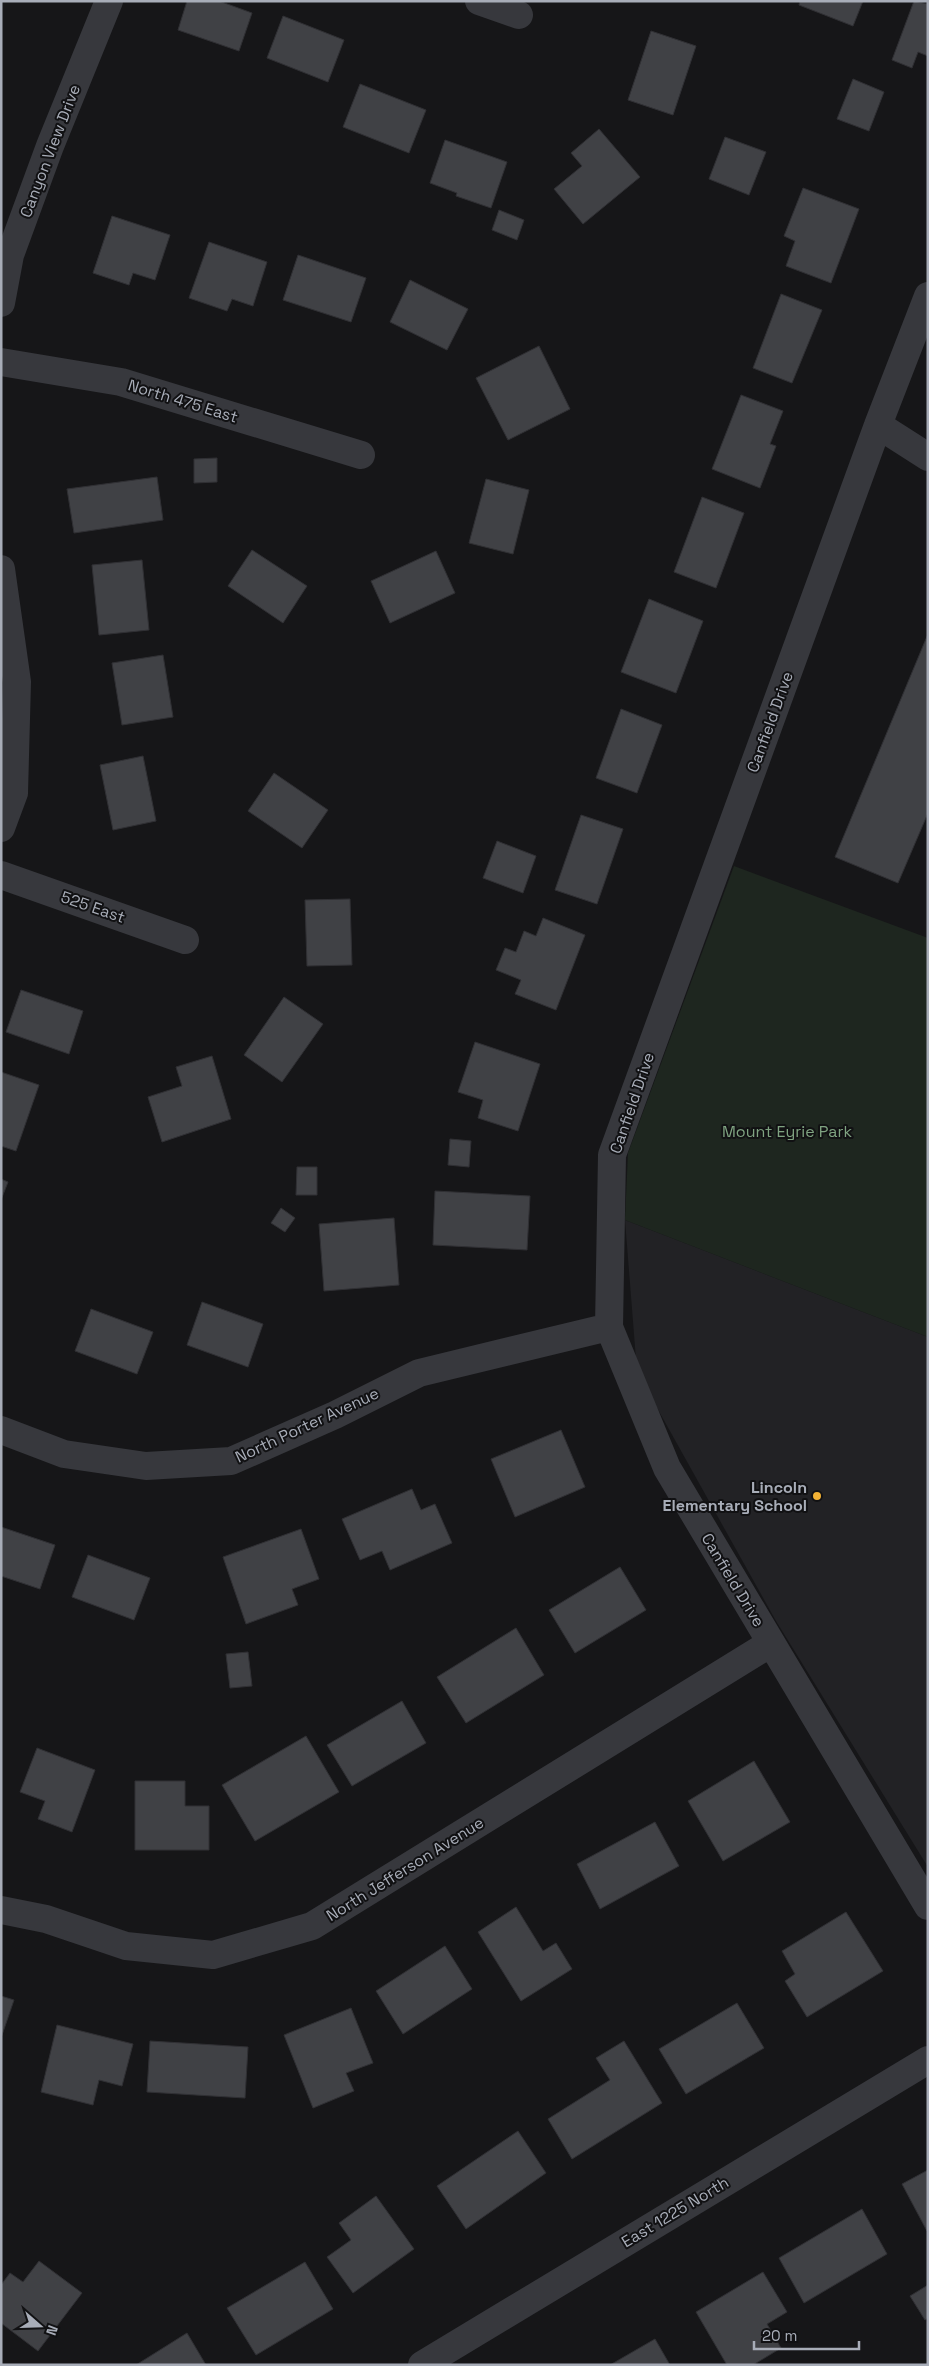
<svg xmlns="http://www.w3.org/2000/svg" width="929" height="2366" font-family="'Space Grotesk',sans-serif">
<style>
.built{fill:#222225}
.green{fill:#1e261f}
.building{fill:#404145;stroke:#303034}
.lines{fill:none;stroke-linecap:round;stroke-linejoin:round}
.minor{stroke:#37383d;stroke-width:28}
.poi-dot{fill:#f2b134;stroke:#111113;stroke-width:2}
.labels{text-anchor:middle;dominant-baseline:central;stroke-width:4;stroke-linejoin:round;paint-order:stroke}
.street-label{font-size:16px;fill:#a8adb8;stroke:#111113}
.park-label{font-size:16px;fill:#7fa381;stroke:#111113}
.poi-label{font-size:16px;font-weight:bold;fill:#a8adb8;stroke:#111113;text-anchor:end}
</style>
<rect width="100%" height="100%" fill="#161618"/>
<path class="built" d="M625,1220L928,1337V1867L776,1621L637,1372Z"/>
<path class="green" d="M734,866L928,938V1337L625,1220L628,1153Z"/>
<path class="building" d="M187,1H219L252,13L239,51L178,30Z
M800,1H863L853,26L799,5Z
M914,1L928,4V56L918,52L912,68L892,60Z
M283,16L344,40L328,82L267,58Z
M651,31L696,46L673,115L628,100Z
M853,79L884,92L869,131L837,119Z
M360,84L426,110L409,153L343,127Z
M599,129L640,177L583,224L554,189L582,166L571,153Z
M725,137L766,152L749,195L709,179Z
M445,140L507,162L491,208L456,196L457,193L430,183Z
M803,188L859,209L831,283L786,266L795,241L784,236Z
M499,210L524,220L517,240L492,230Z
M112,216L170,235L155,280L133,273L129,285L93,273Z
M209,242L267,262L253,306L232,299L227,311L189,298Z
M298,255L366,278L351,322L283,300Z
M410,280L468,309L447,350L390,322Z
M781,294L822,310L792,383L753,368Z
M539,346L570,409L508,440L476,378Z
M741,395L783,411L770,444L776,446L760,488L712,469Z
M217,458V482L194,483V459Z
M157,477L163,520L74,533L67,489Z
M486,479L529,490L513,554L469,543Z
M702,497L744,513L716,588L674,572Z
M252,550L307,586L283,623L228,586Z
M436,551L455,593L390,623L371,581Z
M142,560L149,630L99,635L92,565Z
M649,599L703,621L676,693L621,672Z
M928,634V813L898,883L835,857Z
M163,655L173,717L122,725L112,663Z
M621,709L662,725L637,793L596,778Z
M143,756L156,821L113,830L100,765Z
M274,773L328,810L302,848L248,811Z
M581,815L623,829L597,904L555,890Z
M497,841L536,856L523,893L483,878Z
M350,899L352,965L307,966L305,900Z
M543,918L585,935L556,1010L515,994L521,980L496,970L505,948L516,952L524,931L536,936Z
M21,990L83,1011L69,1054L6,1032Z
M284,997L323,1024L282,1082L244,1055Z
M475,1042L540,1064L518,1131L478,1118L483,1100L458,1092Z
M212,1056L231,1119L162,1142L148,1097L182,1086L176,1067Z
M1,1072L39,1085L16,1151L1,1146Z
M450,1139L471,1141L469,1167L448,1165Z
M297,1167H317V1195H296Z
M1,1179L8,1182L1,1200Z
M435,1191L530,1196L527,1250L433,1245Z
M281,1208L295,1218L285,1232L271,1223Z
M394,1218L399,1285L324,1291L319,1224Z
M202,1302L263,1324L248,1367L187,1345Z
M91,1309L153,1332L137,1374L75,1351Z
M561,1430L585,1487L515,1517L491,1459Z
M412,1489L421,1510L435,1504L452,1543L390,1570L382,1551L360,1560L342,1519Z
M1,1527L55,1545L40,1589L1,1576Z
M301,1529L319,1579L292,1589L298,1605L246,1624L223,1557Z
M88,1555L150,1578L134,1620L72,1597Z
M620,1567L646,1610L575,1653L549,1610Z
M516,1628L544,1675L466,1723L437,1677Z
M248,1652L252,1686L230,1688L226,1654Z
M402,1701L426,1743L352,1786L327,1745Z
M306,1736L339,1792L255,1841L222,1785Z
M37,1748L95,1770L72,1832L38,1819L45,1801L20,1792Z
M754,1761L790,1822L723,1861L688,1801Z
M135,1781H185V1806H209V1850H135Z
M655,1822L679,1866L600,1909L577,1864Z
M516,1907L543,1951L556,1943L572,1969L521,2001L478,1932Z
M846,1912L883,1971L807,2017L785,1981L795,1974L782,1951Z
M445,1946L472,1989L403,2034L376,1991Z
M1,1996L14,2000L1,2038Z
M737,2003L764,2048L686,2094L659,2049Z
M351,2008L373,2063L346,2073L354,2091L313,2108L284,2035Z
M57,2025L133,2044L122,2086L99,2080L93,2105L41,2092Z
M150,2041L248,2047L245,2098L147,2092Z
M624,2041L662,2103L572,2159L548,2119L610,2080L596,2058Z
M518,2131L546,2173L466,2229L437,2186Z
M928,2170V2231H927L902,2184Z
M376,2196L414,2249L353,2293L327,2257L351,2240L339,2223Z
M862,2209L887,2254L804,2303L779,2258Z
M39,2261L82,2293L38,2351L1,2323V2285L10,2273L23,2282Z
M305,2262L333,2309L256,2355L227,2308Z
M763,2272L787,2312L767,2324L781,2348L753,2365H727L696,2312Z
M928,2285V2318L925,2320L910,2296Z
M187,2333L206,2365H136Z
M655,2339L670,2365H610Z"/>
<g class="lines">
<path class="minor" d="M479,1L519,15
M928,296L878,425L612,1155L609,1327L667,1468L928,1906
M1,303L10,255L50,146L109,1
M1,362L121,382L361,455
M878,425L928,457
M1,569L17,682L14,793L1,828
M1,875L185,940
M1,1430L64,1454L146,1466L231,1461L335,1415L419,1373L609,1327
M1,1910L46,1919L126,1946L213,1955L312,1926L771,1643
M422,2365L928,2060"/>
</g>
<circle class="poi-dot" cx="817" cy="1496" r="5"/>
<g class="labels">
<g class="street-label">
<text transform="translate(50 151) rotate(-69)">Canyon View Drive</text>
<text transform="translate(183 401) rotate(17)">North 475 East</text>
<text transform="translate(770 722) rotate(-70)">Canfield Drive</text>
<text transform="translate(93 907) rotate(19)">525 East</text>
<text transform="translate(632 1103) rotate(-71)">Canfield Drive</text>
<text transform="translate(307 1425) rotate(-25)">North Porter Avenue</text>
<text transform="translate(733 1580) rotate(59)">Canfield Drive</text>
<text transform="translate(405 1869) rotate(-32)">North Jefferson Avenue</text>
<text transform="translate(675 2212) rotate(-31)">East 1225 North</text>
</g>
<g class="park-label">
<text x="787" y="1131">Mount Eyrie Park</text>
</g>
<g class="poi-label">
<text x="807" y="1487">Lincoln<tspan x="807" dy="18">Elementary School</tspan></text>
</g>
</g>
<rect width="929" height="2366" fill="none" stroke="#a8adb8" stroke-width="5"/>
<g transform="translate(40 2326) rotate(110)" stroke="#111113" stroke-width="4" paint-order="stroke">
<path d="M0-4L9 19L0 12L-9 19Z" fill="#a8adb8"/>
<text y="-8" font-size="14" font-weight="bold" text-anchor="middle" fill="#a8adb8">N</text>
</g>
<path d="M754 2341v8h105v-8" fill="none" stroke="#a8adb8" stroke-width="2.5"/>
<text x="762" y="2341" font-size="15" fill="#a8adb8" stroke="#111113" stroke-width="4" paint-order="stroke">20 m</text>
</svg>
